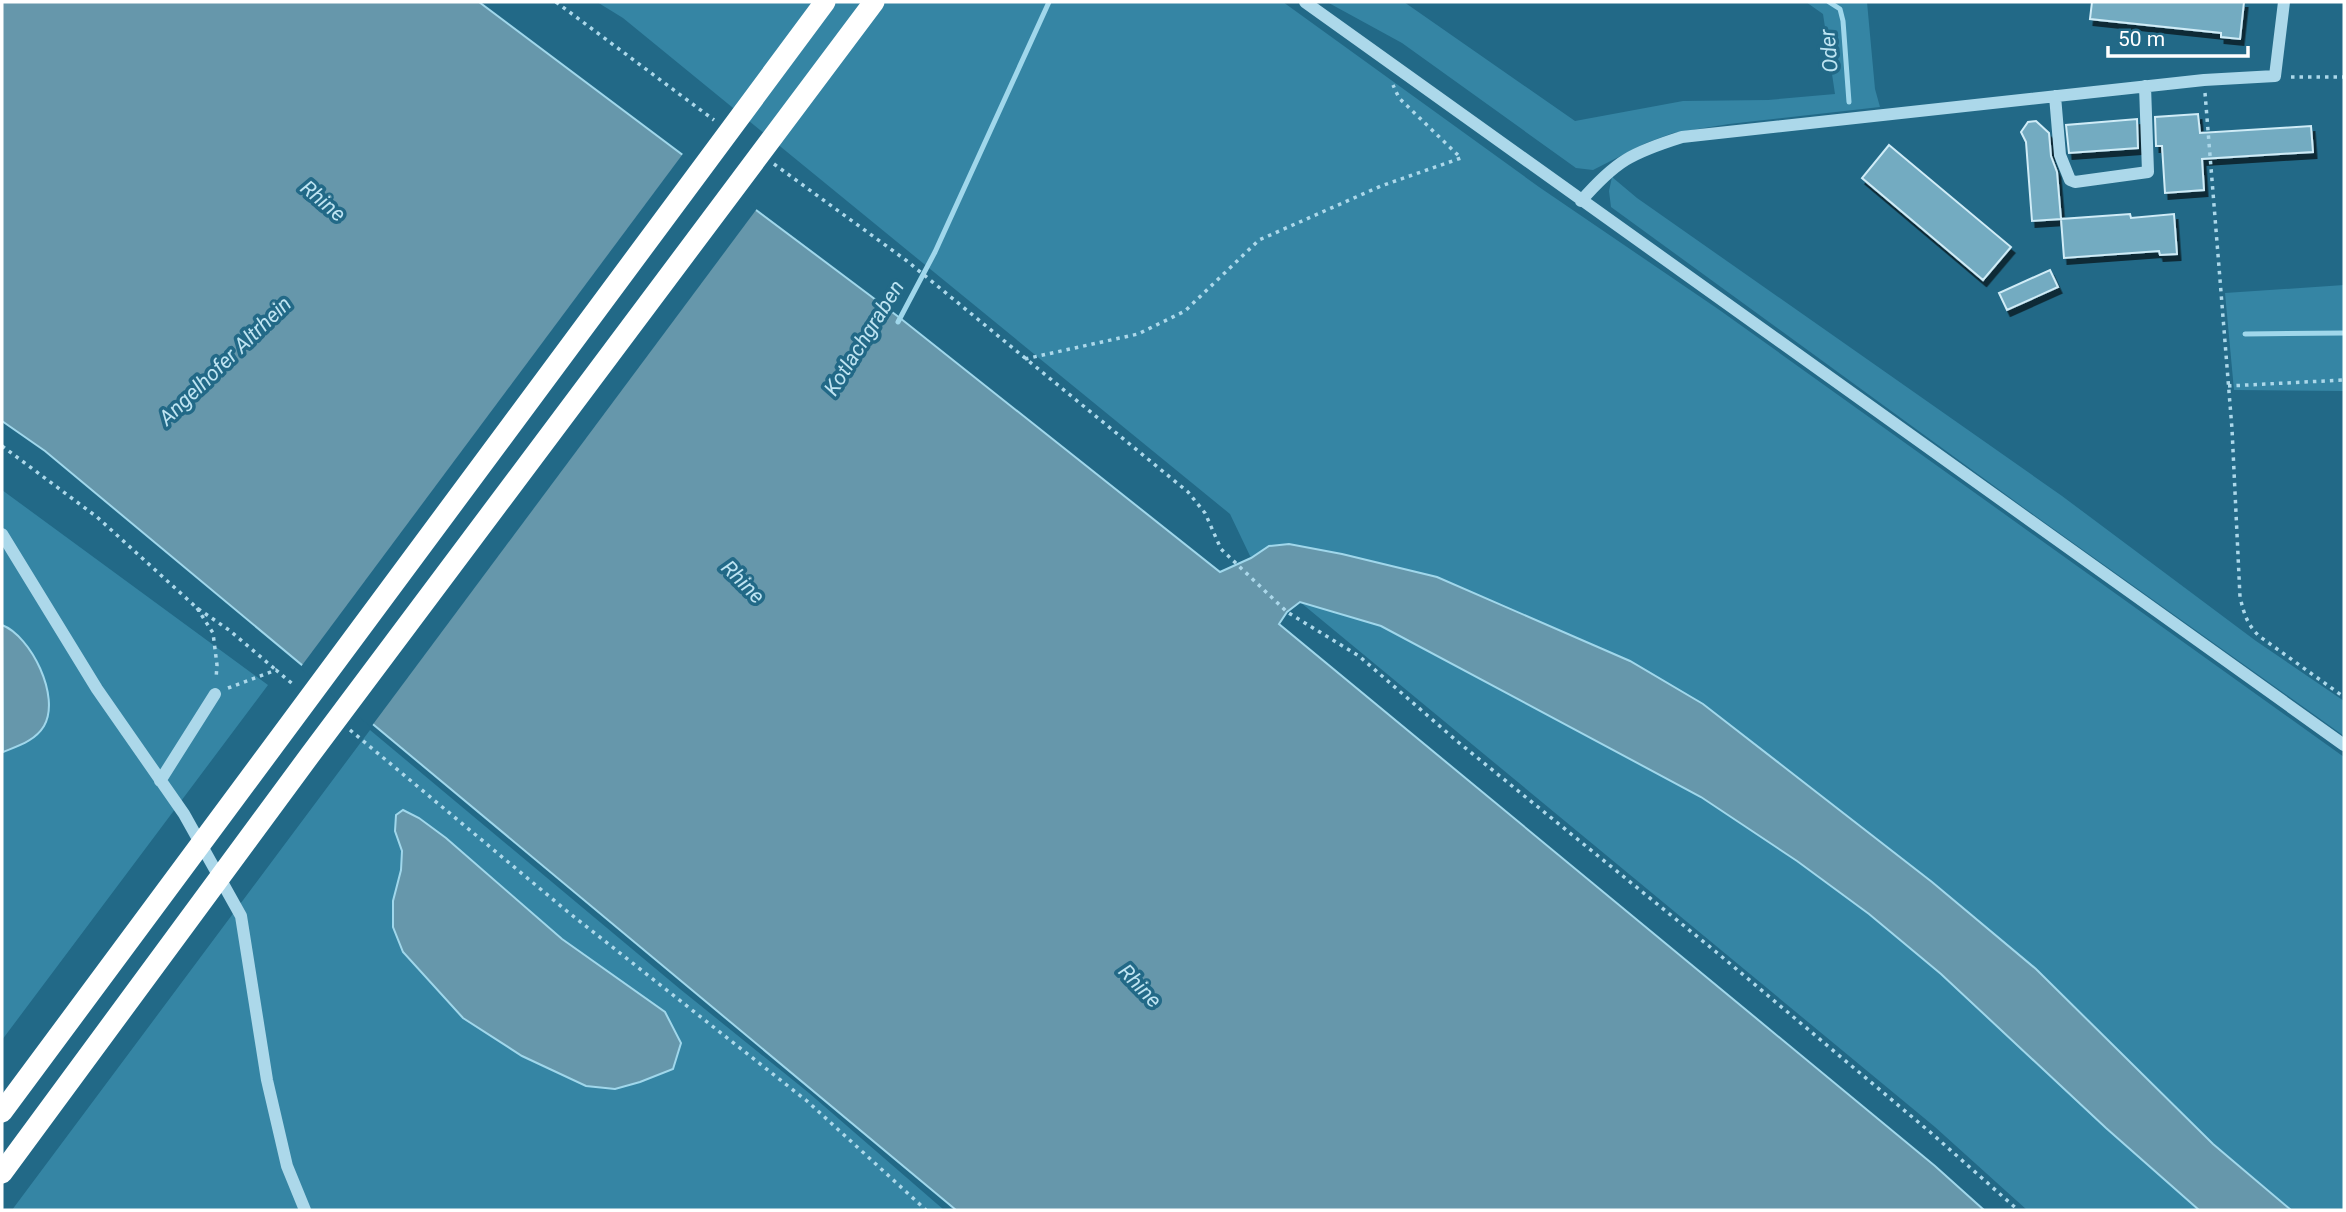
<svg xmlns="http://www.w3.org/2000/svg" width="2346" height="1212" font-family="Roboto,sans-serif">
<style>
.green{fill:#3585a4;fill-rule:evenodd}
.water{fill:#6697ab;stroke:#a0d7eb;stroke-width:2}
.pier{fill:#226987}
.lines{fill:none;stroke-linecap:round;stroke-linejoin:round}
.stream{stroke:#a0d7eb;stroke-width:5}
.building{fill:#73abc1;stroke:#d0ecf7;stroke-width:2;filter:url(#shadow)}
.path{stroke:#acd8ea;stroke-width:3.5;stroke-dasharray:3.5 5;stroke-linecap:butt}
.minor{stroke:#acd8ea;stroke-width:12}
.highway-bridge{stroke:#fff;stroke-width:21}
.labels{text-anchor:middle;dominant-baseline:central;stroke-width:7;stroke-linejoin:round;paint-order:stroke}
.water-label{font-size:21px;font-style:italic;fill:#bee4f2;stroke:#226987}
</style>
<defs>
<filter id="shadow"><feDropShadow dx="3.5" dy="6" stdDeviation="0" flood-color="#0009"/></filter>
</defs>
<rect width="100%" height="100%" fill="#226987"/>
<path class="green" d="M597,2H1283L1539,187L1718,309L2344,757V1210H2291L2213,1144L2036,969L1932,882L1703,704L1630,661L1566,634L1269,546L1251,558L1230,514L623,18Z
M1327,2H1404L1575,121L1683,101L1768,100L1835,94L1823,14L1806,2H1867L1875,89L1880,107L1729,124L1673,133L1646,143L1593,170L1576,168L1402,43Z
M1612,177L1637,198L2062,496L2256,641L2344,701V736L2023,507L1611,207L1609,191Z
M2344,285V391L2234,390L2225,293Z
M2,490L268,685L2,1040V751L29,742L48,690C38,665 29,635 2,625Z
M1300,602L1381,626L1701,797L1797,861L1869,914L1941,974L2106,1128L2199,1210H2027L1935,1127Z
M370,730L680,989L809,1093L944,1210H12ZM419,818L481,868L562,939L673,1069L640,1082L615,1089L393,901L401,870L402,851Z"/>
<path class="water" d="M2,2H479L900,318L1220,572L1251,558L1269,546L1289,544L1342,554L1437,577L1630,661L1703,704L1932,882L2036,969L2213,1144L2291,1210H2199L2106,1128L1941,974L1869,914L1797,861L1701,797L1381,626L1300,602L1287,612L1279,624L1935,1166L1984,1210H956L45,451L2,421Z
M2,625C31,636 61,697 44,726C35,741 18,746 3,752Z
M403,810L419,818L446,838L562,939L665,1012L681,1043L673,1069L640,1082L615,1089L586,1086L522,1056L463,1018L403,952L393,927V901L401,870L402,851L395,831L396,815Z"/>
<path class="pier" d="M685,151L759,206L371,727L300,668Z"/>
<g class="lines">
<path class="stream" d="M1829,2L1840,9L1843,21L1849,102
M898,322L935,252L1049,2
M2245,334L2344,333"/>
</g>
<path class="building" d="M2092,2H2244L2240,39L2221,37V33L2090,19Z
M2198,114L2200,133L2311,126L2313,152L2202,159L2204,190L2165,193L2162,146H2156L2155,117Z
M2137,119L2138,148L2069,153L2066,125Z
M2036,121L2049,133L2051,156L2057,172L2061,219L2032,221L2026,142L2021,132L2028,122Z
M1889,145L2011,247L1983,280L1862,178Z
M2130,214L2131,218L2174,214L2177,254L2160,255L2159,251L2064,258L2061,219Z
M2050,270L2058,287L2007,310L1999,293Z"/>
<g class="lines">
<path class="path" d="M556,2L714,120
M2291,77H2344
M2205,93L2232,429L2240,597C2244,614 2247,624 2259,636L2344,697
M774,164L907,261L1188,492L1205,513L1221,549L1287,612L1359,656L1458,742L1715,951L1930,1132L2018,1210
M1025,359L1138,334L1185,311L1259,240L1381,186L1461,158L1399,98L1393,85
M2228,386L2344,380
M2,446L97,517L197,608L229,630L276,670
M197,608L213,633L217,665L216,679
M228,688L276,670L295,686
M350,730L568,912L807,1101L926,1210"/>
<path class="minor" d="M1305,2L2344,745
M2055,96L2060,155L2070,180L2075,182L2148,172L2145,86
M1581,201C1616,161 1631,153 1682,137L2204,80L2275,76L2284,2
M2,534L97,689L184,814L241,916L267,1080L287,1166L305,1210
M160,781L215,694"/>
<path class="highway-bridge" d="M2,1112L825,2
M2,1173L310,755L874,2"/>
</g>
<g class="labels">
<g class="water-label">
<text transform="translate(1829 51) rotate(-95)">Oder</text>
<text transform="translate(323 201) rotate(40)">Rhine</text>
<text transform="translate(864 338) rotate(-58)">Kotlachgraben</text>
<text transform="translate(225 361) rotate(-44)">Angelhofer Altrhein</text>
<text transform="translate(743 582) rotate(45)">Rhine</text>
<text transform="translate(1140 986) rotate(46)">Rhine</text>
</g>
</g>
<rect width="2346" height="1212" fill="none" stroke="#ffffff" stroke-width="7"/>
<path d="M2108 46v10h140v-10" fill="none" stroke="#ffffff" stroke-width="3.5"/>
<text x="2118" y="46" font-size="21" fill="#ffffff" stroke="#226987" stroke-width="5" paint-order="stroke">50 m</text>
</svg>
